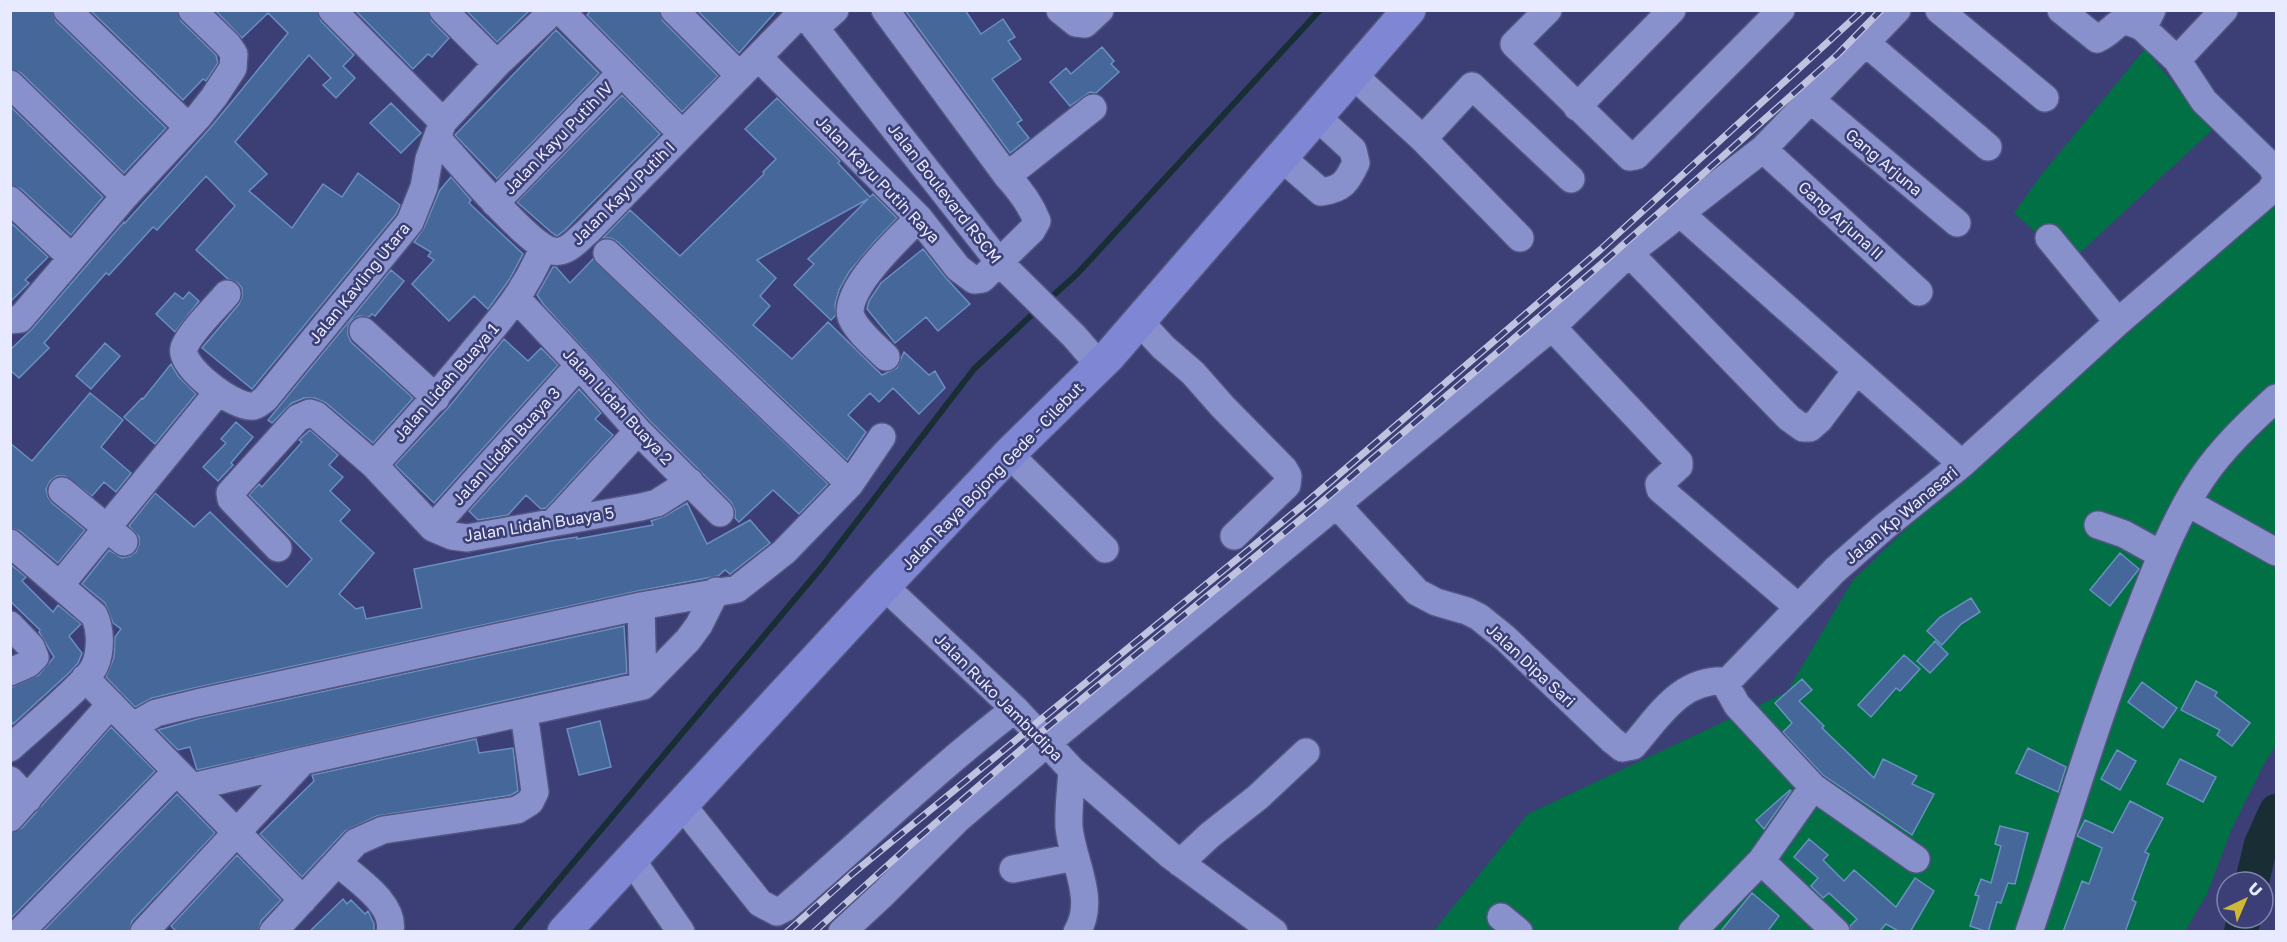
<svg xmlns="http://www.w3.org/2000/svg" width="2287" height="942" font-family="'Golos Text',sans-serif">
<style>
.green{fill:#017145}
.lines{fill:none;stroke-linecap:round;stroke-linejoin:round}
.stream{stroke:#182e34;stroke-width:6}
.river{stroke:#182e34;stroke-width:34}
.building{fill:#456799;stroke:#6b8ec3;stroke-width:1.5}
.minor-casing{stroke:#52557f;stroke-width:30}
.major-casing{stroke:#52557f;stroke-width:36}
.minor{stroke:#8991cd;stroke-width:27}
.major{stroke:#7f87d4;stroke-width:33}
.rail-casing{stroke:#c0c3df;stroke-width:7}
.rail{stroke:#3b3f75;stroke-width:4.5;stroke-dasharray:14;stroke-linecap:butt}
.labels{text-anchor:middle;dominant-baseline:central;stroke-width:5;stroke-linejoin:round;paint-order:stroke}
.street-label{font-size:16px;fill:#e8ebff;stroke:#3b3f75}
</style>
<rect width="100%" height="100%" fill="#3b3f75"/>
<path class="green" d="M2145,49L2212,130L2070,262L2014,213L2042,174Z
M2276,191V745L2265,762L2232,828L2207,894L2185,931L1433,932L1528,814L1787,692L1853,580L2056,385Z"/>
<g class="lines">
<path class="stream" d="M1047,301L1077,274L1320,10
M515,932L821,568L974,369L1037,310"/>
<path class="river" d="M2252,882L2261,844L2276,811
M2241,932L2244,918"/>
</g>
<path class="building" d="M10,10H52L56,21L166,128L124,173L21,73L10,69Z
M90,10H177L181,21L216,55L218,63L206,81L203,79L183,100Z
M215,10H317L321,21L354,55L343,66L355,78L336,98L323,85L331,78L309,55L235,142L267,174L249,191L292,228L323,184L342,197L358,173L400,205L396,214L252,389L202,348L239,304L242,297V288L238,283L228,279L196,250L235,206L206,176L157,230L153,227L109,275L106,273L44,343L49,348L19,378L10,370V350L32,329L124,222L125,223L211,127L288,33L268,13L242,38Z
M355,10H428L432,21L449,38L432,57L428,54L413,69Z
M466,10H530L497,42Z
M591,10H659L663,21L718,76L682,112L587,15Z
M697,10H777L739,53Z
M905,10H965L981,34L1003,19L1015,37L1008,41L1021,59L992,79L1022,120L1017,123L1029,138L1010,153Z
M556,30L599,73L497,179L455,135Z
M1102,47L1114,61L1111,64L1119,72L1096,93L1090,92L1070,106L1050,82L1066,68L1071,74Z
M622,95L660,134L565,230L557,236L551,232L517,202Z
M777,98L840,161L838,163L870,197L873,194L897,218L875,241L849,272L839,290L835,304L836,315L831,320L794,285L814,264L808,259L868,199L757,260L776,278L760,296L770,306L753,325L792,359L828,322L882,375L897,368L904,352L929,375L935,371L945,388L919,414L893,388L879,402L870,393L848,415L866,432L847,460L618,242L611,238H603L630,210L680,256L764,174L763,172L776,159L745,129Z
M391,103L421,133L401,153L370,123Z
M10,106L103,197L71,235L21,189L10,185Z
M451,177L471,200L469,203L523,254L509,280L488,309L474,296L449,321L412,284L434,260L428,256L431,252L414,242L424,228L440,190Z
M10,222L48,257L25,280L29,283L10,302Z
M923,249L946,278L970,304L938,331L926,317L895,343L867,309L869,301L881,283Z
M593,259L828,484L799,514L773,490L739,522L735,518V510L731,502L649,420L544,305L537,295L553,267H556L570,283Z
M391,270L404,281L375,316L372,314L369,317L359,316L352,320L348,327V335L351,342L413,398L373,443L326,403L315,398H304L292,403L272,423L268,420Z
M189,292L199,301L175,332L156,314L175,293L183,299Z
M504,339L528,361L541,348L558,365L434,503L395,465L448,408Z
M105,343L120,356L91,389L76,376Z
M171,364L178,376L196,394L155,444L124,417L142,398L143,399Z
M579,389L601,413L595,419L613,435L546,508L541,509L526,495L508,515L478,520L469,511Z
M90,393L123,420L101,447L131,473L116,492L104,482L92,496L65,476H57L50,481L46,489L48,497L52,503L85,530L58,563L20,531L10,528V443L32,461Z
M236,422L253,437L231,463L233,465L218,481L203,467L226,443L221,439Z
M310,430L338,455L329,465L343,477L330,491L350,510L340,521L374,553L339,594L356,609L363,607L366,619L422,608L414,569L551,541L577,537V539L653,525L651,521L665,516L687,503L707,544L750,520L770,543L730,574L725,570L718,576L707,578L638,591L194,688L152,698L135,707L106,677L114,657L115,637L121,629L113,623L105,603L82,584L109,550L122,558L130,556L136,552L139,545V537L129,526L155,493L194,527L210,512L287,587L312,559L249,495L259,484L262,487L302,442L299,440Z
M2120,553L2139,569L2110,606L2090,590Z
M10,564L26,577L22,581L53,612L58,605L81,624L69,636L82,653L78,663L70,672L13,724L10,719V688L39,675L54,657L39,632L40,630L10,601Z
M1971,598L1980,612L1961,624L1942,645L1927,631L1940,617Z
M624,626L627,673L197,770L190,747L178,750L158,730L201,718Z
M1935,641L1948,654L1930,673L1917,661Z
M1904,655L1920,669L1900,691L1896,688L1871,717L1858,705Z
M1802,679L1812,690L1799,701L1824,726L1822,728L1874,778L1883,759L1917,776L1912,784L1934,794L1912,835L1823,775L1783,732L1792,723L1775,703Z
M2196,681L2217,692L2215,696L2250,723L2232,746L2217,735L2220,730L2181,710Z
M2142,682L2177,708L2163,728L2128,702Z
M600,721L611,767L579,775L567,729Z
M111,727L155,771L10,919V833L22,828Z
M476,739L479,753L513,748L518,791L511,795L377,816L345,831L302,877L260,834L314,781L312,775Z
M2028,748L2066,767L2058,792L2016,773Z
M2117,750L2136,761L2120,790L2101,779Z
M2180,759L2216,777L2203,802L2167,784Z
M1790,790L1791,791L1764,829L1756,820Z
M177,794L215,833L132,921L129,932H42Z
M2130,801L2163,818L2145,852L2149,854L2132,900L2136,902L2125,932H2063L2082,881L2089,884L2102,848L2077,836L2085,820L2113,833Z
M2000,826L2028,833L2015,884L2008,883L2001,903L1997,902L1988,932L1970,926L1979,896L1975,895L1981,879L1991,883L2001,846L1995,844Z
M1809,839L1828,855L1823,860L1844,881L1854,870L1896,907L1915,878L1934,891L1910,932H1900L1886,924L1879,932H1851L1850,926L1857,919L1829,893L1823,898L1811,886L1818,878L1794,857Z
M237,855L281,900L261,921L258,932H177L171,926Z
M1752,893L1779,916L1767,932H1720Z
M343,899L347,904L351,900L365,914L368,911L374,924V932H309Z"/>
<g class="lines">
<defs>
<path id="minor" d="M67,10L188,127
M332,10L443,122
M443,10L497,64
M560,10L682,134
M674,10L739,75
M801,10L999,262L1074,336L1100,366
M1060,10L1076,23L1085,24L1100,10
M1548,10L1514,44L1630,157L1636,156L1781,10
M1939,10L2045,98
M2061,10L2097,39C2120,29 2114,13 2143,28
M2152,10L2143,28L2177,60L2204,101L2271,166L2276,175
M815,28L835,10
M1866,43L1988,147
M758,57L919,218L958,268L974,280L982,279L1032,230L1037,221C1030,203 1020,190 1007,176L885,10
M2177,60L2224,10
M1353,75L1423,139L1520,238
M10,84L125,196
M1811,100L1957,223
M1577,107L1672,10
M437,138C456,159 530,247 553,251C567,254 577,240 587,232L804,10
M1423,139L1472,86L1571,179
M1763,149L1919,292
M1282,158L1321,192C1343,189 1347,182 1356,163L1353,150L1317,117
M1007,176L1093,108
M10,200L72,258
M495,203L621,73
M1681,214L1962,464
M2049,238L2118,322
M1629,253L1789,418L1803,428H1810L1819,420L1856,371
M227,294C216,307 189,333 184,348C178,366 236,410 254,406C257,406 262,401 265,399L410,222L424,187L429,159L443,122L497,64L554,10
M517,299L579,365L638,431L720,513
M10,320L20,319L125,196L199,116L214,97L233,68L234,54L228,45L192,10
M1139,321L1163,347L1193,373L1223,407L1284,469L1288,476L1287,485L1234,536
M1552,327L1679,462V466L1659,484L1660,489L1798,607
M363,331L436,398
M886,357C875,346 859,333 852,319C839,293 901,236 919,218
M1009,454L1105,549
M374,465C409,427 444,388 477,347C504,315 527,288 543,248
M850,484L882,437
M62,491L124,542
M2188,503L2276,552
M1337,505L1417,592L1436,602L1467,611L1479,617L1505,638L1612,740L1622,748L1633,746C1661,714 1681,678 1728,681
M555,521L638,431
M2098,525L2124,534L2162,555
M433,528L579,365
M10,543L94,615C101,629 101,651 95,665C89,681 26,733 10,748
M278,548L231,499L230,493L298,418L310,413L316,415L374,465L433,528L452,536L467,538L641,507L657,503L690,482
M60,585L218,392
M884,586L1015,709L1072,770L1171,856L1274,932
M641,606L643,686
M10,625L31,647L35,657L28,664L10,672
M85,678L303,900
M133,726L156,713L197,703L641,606L737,589L784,552L850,484L607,253
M1072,770C1071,789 1068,808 1069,827C1072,861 1097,899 1077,932
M10,780L28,799
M192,787L303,761
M682,805L760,903L777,912L785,908C862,842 934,771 1015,709
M10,818L111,704
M631,859L681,932
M1916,859L1813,787L1737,705L1728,689V681L1835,570L1884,527L1962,464L2118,322L2270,191L2276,181
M1761,861L1836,932
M338,863C356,879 396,904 390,932
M1180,863L1210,835L1258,797L1306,752
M1013,869L1075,857
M1501,917L1519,932
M20,932L176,772
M144,932L303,761L643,686L688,640L699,625L716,591
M273,932L356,842L383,830L517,810L530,802L535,792L524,713
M842,932L883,894L958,819L1047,743L1552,327L1629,253L1763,149L1897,10
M1692,932L1761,861L1813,787
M2029,932C2066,824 2097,714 2140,609C2157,565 2176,517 2202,478C2223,447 2250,422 2276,398"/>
<path id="major" d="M564,932L884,586L1009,454L1109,356L1409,10"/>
</defs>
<use href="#minor" class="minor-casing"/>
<use href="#major" class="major-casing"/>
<use href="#minor" class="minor"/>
<use href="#major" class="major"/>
<defs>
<path id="rail" d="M787,932L852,874L1308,501L1600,250L1863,10
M814,932L909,846L1038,735L1317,506L1606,260L1838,54L1881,10"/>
</defs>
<use href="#rail" class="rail-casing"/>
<use href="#rail" class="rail"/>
</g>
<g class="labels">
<g class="street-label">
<text transform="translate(558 138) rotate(-46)">Jalan Kayu Putih IV</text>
<text transform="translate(1884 162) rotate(40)">Gang Arjuna</text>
<text transform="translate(878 179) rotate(46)">Jalan Kayu Putih Raya</text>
<text transform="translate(623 193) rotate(-45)">Jalan Kayu Putih I</text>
<text transform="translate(945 193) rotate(52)">Jalan Boulevard RSCM</text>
<text transform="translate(1841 220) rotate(42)">Gang Arjuna II</text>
<text transform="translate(359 283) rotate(-51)">Jalan Kavling Utara</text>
<text transform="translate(446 382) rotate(-49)">Jalan Lidah Buaya 1</text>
<text transform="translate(618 406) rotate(47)">Jalan Lidah Buaya 2</text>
<text transform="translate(506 446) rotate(-48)">Jalan Lidah Buaya 3</text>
<text transform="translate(992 476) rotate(-46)">Jalan Raya Bojong Gede - Cilebut</text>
<text transform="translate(1901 515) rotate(-40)">Jalan Kp Wanasari</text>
<text transform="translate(539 524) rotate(-9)">Jalan Lidah Buaya 5</text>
<text transform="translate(1531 665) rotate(43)">Jalan Dipa Sari</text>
<text transform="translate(999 697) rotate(45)">Jalan Ruko Jambudipa</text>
</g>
</g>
<rect width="2287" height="942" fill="none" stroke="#e8ebff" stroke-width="24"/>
<g transform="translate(2245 900) rotate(44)"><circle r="28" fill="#3b3f75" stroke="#8084ac" stroke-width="1.5"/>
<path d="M0-4.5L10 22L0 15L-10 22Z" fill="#d0b837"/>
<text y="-9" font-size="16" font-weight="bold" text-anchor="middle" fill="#e8ebff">U</text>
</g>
</svg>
